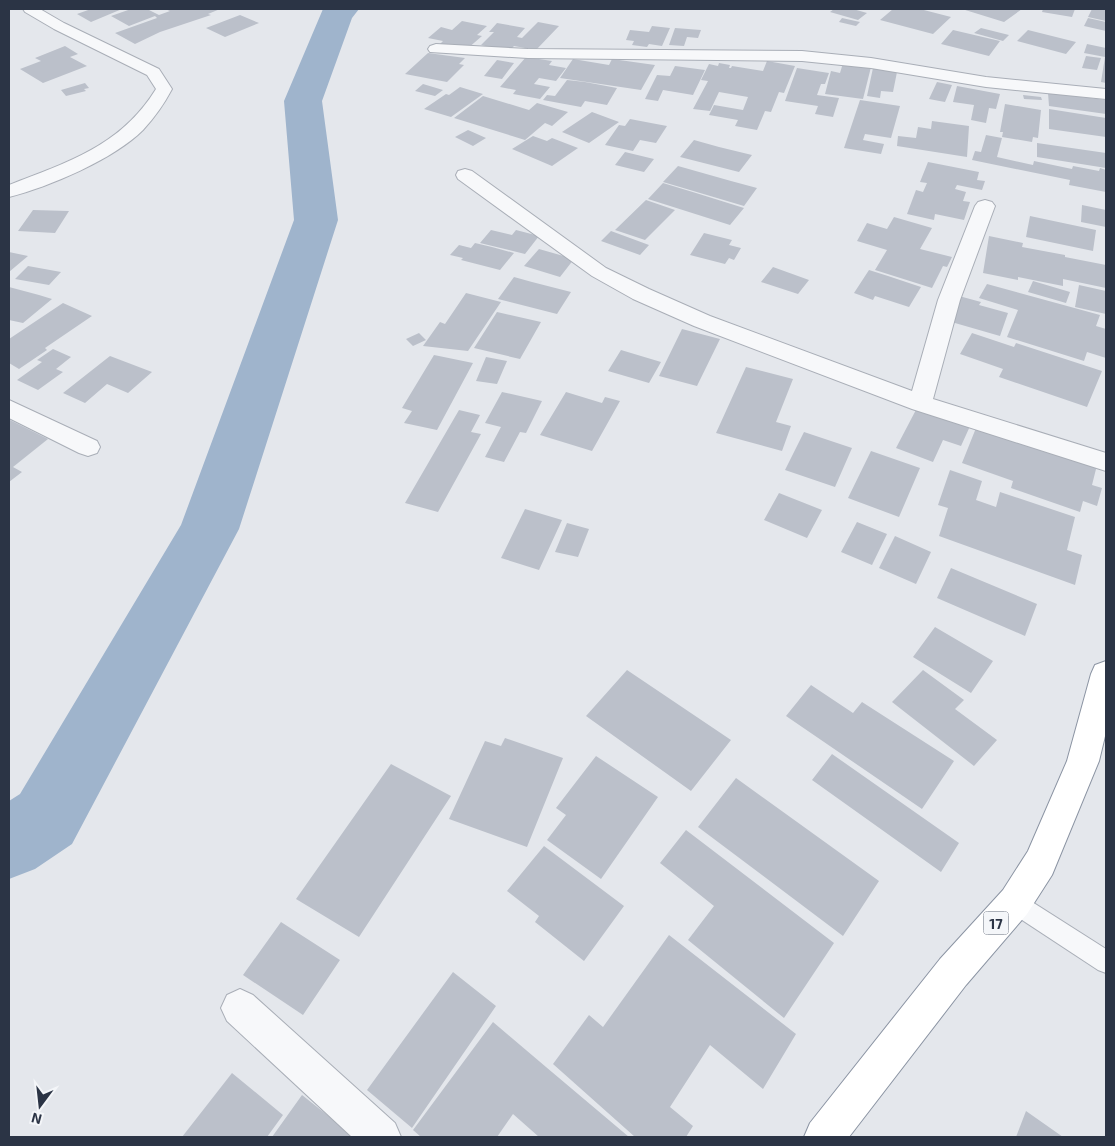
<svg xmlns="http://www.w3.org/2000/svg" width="1115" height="1146" font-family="'Exo 2',sans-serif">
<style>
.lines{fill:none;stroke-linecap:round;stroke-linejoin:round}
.river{fill:#9fb4cc;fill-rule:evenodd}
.building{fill:#bbc0ca}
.service-casing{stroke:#a9aeb7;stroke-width:2}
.minor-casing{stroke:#a9aeb7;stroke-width:2}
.trunk-casing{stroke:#8b94a3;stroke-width:2}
.service{fill:#f7f8fa;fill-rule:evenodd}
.minor{fill:#f7f8fa;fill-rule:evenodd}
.trunk{fill:#fff;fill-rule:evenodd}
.labels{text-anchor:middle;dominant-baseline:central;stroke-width:5;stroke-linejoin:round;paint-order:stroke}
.shield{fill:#f4f6f9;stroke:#676e7b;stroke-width:1}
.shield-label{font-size:14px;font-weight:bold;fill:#2b3445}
</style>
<rect width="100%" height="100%" fill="#e4e7ec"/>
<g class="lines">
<path class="river" d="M323,9H359L352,18L322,101L338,220L239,529L72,844L35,869L9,879V801L20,794L181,525L294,220L284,101Z"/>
</g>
<path class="building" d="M91,9H122L91,22L77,14Z
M131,9H147L159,15L170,11L165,9H220L208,14L211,15L160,32L135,44L115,33L157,18L155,16L129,26L111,16Z
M834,9H853L867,13L858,20L830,12Z
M893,9H920L951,17L933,34L880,20Z
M962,9H1022L1004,22Z
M1043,9H1075L1072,17L1042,12Z
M1092,9H1106V21L1088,17Z
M240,15L259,23L225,37L206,28Z
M842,18L860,22L856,26L839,22Z
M1088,18L1106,22V31L1084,26Z
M462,21L487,26L477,35L482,36L467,49L440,44L443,41L428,38L441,27L452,30Z
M538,22L559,26L536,50L514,46L509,51L481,45L494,32H489L497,23L525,28L517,37L522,38Z
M652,26L670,28L662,46L649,44L647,47L632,45L634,41L626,40L630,30L649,32Z
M675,28L701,30L698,38L687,37L684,46L669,45Z
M981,28L1009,35L1003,41L974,33Z
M953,30L1000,41L989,56L941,44Z
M1028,30L1076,42L1066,54L1017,41Z
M1087,44L1106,48V83L1101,82L1105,57L1084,53Z
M65,46L78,54L70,57L87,66L43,83L20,69L41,61L35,58Z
M428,53L465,58L459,64L464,65L447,82L405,74Z
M1086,56L1101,58L1097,70L1082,68Z
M526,57L552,61L549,65L566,68L556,81L539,78L534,84L550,87L540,99L513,94L516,90L500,87Z
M573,59L609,65L612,59L655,65L641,90L560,78Z
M497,60L514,63L502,79L484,76Z
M767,61L795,66L784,93L779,92L771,112L765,111L757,130L735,126L738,120L709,115L714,105L743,110L748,97L719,92L710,111L693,109L708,81L701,80L709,64L718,66L719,63L730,65L729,68H731L732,66L763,71Z
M843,63L871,67L863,99L825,94L831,71L840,73Z
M675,66L705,70L693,95L663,90L658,101L645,99L657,75L670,76Z
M797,68L829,73L825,84H821L817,95L839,98L833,117L815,114L818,106L785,101Z
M873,68L897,72L893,92L881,91L880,98L867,96Z
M567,80L585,82L617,88L607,105L585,101L581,107L543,100L547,95L555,96Z
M937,82L952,85L945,102L929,99Z
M85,83L89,88L84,89L86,91L66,96L61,90Z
M423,84L443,90L435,96L415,91Z
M957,86L1000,94L996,109L989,108L986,123L971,120L974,105L953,102Z
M460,87L483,94L451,117L424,109L446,94L449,95Z
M1048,93L1106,100V114L1049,106Z
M1023,95L1041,97L1042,100L1024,99Z
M483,96L529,110L537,103L568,112L552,126L545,123L525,140L454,118Z
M860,100L900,106L891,138L865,134L863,140L884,144L881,154L844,148Z
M1005,104L1041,110L1038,138L1033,137L1032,142L1002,137L1003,132H1000Z
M1049,109L1106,118V137L1049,129Z
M592,112L619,122L589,143L562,132Z
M630,119L651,123L667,126L656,143L640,140L633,151L605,145L619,125L625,126Z
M932,121L969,126L967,157L897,146L898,136L916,138L918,127L931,129Z
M468,130L486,138L473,146L455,137Z
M986,135L1002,138L997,157L1033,165L1034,161L1072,169L1073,166L1099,171L1100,168L1106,170V192L1069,185L1070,180L972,160L975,151L981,152Z
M533,136L547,141L552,138L578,148L552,166L512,149Z
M694,140L719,147L752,155L739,172L680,157Z
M1037,143L1106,153V168L1037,157Z
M625,152L654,159L644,172L615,165Z
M928,162L979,172L977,180L985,181L982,190L957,185L955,189L966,192L963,201L970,202L964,220L935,214L934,220L907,214L916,190L923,192L927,183L920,182Z
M678,166L731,181L757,188L744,206L663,182Z
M663,183L696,193L744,208L730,225L648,199Z
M646,200L675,210L645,240L615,230Z
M1082,205L1106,210V227L1081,222Z
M33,210L69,211L55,233L18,231Z
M1030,216L1096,230L1093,251L1026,237Z
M894,217L932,228L920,249L952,257L947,267L943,266L932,288L875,270L887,250L857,241L867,223L887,229Z
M491,230L512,235L516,230L539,236L525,254L480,243Z
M611,231L649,245L640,255L601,241Z
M704,233L732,240L729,245L741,248L734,260L729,258L725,264L690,255Z
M989,236L1023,243L1022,247L1065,255V257L1106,265V288L1063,279V286L1018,277V280L983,273Z
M475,243L492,247L514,253L500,270L461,260L463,258L450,255L459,245L471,248Z
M539,249L574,259L560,277L524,266Z
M9,252L28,256L9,272Z
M28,266L61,272L49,285L15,279Z
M773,267L809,280L798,294L761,282Z
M869,270L888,276L921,287L909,307L875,296L873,300L854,293Z
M514,277L532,282L571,292L557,314L498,299Z
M1033,281L1070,292L1066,303L1028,292Z
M987,284L1100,315L1096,326L1106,329V358L1087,352L1084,361L1007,337L1018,310L979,298Z
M1079,285L1106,291V314L1075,307Z
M9,287L39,295L52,299L23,323L9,320Z
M466,293L501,302L468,351L423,346L440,322L445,324Z
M959,296L981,302L979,305L1008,313L1000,336L948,321Z
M63,303L92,316L45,348L47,350L19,369L9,363V339Z
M497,312L541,322L520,359L474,348Z
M682,329L720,339L697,386L659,376Z
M419,333L426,340L413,346L406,339Z
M972,333L1014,347L1016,343L1102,371L1087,407L999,377L1003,369L960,354Z
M53,349L71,357L56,369L63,372L38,390L17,380L42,362L37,360Z
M621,350L661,362L649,383L608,371Z
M434,355L473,363L437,430L404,423L412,411L402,408Z
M110,356L152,372L128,393L107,384L85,403L63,393Z
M486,357L507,361L497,384L476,381Z
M746,367L793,379L776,422L791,426L782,451L716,433Z
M502,392L542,401L526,433L520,432L504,462L485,457L501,427L485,423Z
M566,392L602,403L605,397L620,401L592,451L540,435Z
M918,406L971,424L961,446L943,440L933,462L896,448Z
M459,410L480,415L471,432L481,434L438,512L405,503Z
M10,420L48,439L13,467L22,472L9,482Z
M976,428L1097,465L1092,485L1102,488L1097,506L1083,501L1080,512L1011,488L1013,481L962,463Z
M804,432L852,448L835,487L785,470Z
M871,451L920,468L899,517L848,498Z
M950,470L982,481L976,500L996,507L1000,492L1075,517L1067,550L1082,555L1075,585L939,536L948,508L938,505Z
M779,493L822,510L807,538L764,520Z
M525,509L562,520L539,570L501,558Z
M857,522L887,534L872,565L841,552Z
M567,523L589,529L578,557L555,552Z
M895,536L931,552L916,584L879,568Z
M951,568L1037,604L1025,636L937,598Z
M935,627L993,661L971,693L913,657Z
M627,670L731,740L691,791L586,716Z
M923,670L964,700L955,709L997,740L974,766L892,702Z
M811,685L853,713L862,702L954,761L922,809L786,716Z
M505,738L563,758L527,847L449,819L485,741L501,746Z
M832,754L959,843L941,872L812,780Z
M596,756L658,797L601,879L547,840L566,815L556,808Z
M391,764L451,796L359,937L296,899Z
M736,778L879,881L843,936L698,827Z
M686,830L834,943L784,1018L688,940L714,906L660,863Z
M544,846L624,906L584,961L535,922L539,916L507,891Z
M281,922L340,960L303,1015L243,975Z
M669,935L796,1034L763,1089L710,1045L670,1107L693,1126L686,1137H635L553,1064L589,1015L603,1027Z
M453,972L496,1006L412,1128L367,1090Z
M493,1022L546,1067L629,1137H539L513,1114L497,1137H421L413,1130Z
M232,1073L283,1115L267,1137H182Z
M302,1095L355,1137H272Z
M1026,1111L1063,1137H1016Z"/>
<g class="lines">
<defs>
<path id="service" d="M1015,891L1106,949V973L1098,970L1007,910L1004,902L1007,894Z"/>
<path id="minor" d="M23,9H40L64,23L159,69L172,89C164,104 155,117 143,130C114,159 49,187 9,197V185C68,162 121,146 156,89L147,75L54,29L25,12Z
M436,44L528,49L802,51L871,58L986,77L1106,89V99L986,87L871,68L802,61L528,58L430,52L428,49L430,46Z
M465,169L472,171L606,268L649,289L710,316L912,391L938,300L975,206L978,202L985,200L992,202L995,206L960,300L933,399L1106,453V471L912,409L694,326L633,299L592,276L458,179L456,175L458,171Z
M9,400L97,441L100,447L97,453L88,456L79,453L9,418Z
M240,989L253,995L395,1123L401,1137H352L227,1021L221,1008L227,995Z"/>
<path id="trunk" d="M1106,661V732L1099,761L1052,875L1027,914L966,985L849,1137H804L810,1123L940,959L1003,890L1028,851L1067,761L1091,674L1095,665Z"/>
</defs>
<use href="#service" class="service-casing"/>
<use href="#minor" class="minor-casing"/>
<use href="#trunk" class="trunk-casing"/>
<use href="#service" class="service"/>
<use href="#minor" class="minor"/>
<use href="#trunk" class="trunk"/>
</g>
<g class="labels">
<rect class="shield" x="983.5" y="911.5" width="25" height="23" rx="4"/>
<g class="shield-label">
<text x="996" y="923">17</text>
</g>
</g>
<rect width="1115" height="1146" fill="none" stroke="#2b3445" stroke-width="20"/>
<g transform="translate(40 1106) rotate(195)" stroke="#f4f6f9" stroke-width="4" paint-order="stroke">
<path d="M0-4L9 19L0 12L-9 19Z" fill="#2b3445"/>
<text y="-8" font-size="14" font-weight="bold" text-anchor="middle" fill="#2b3445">N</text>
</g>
</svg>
